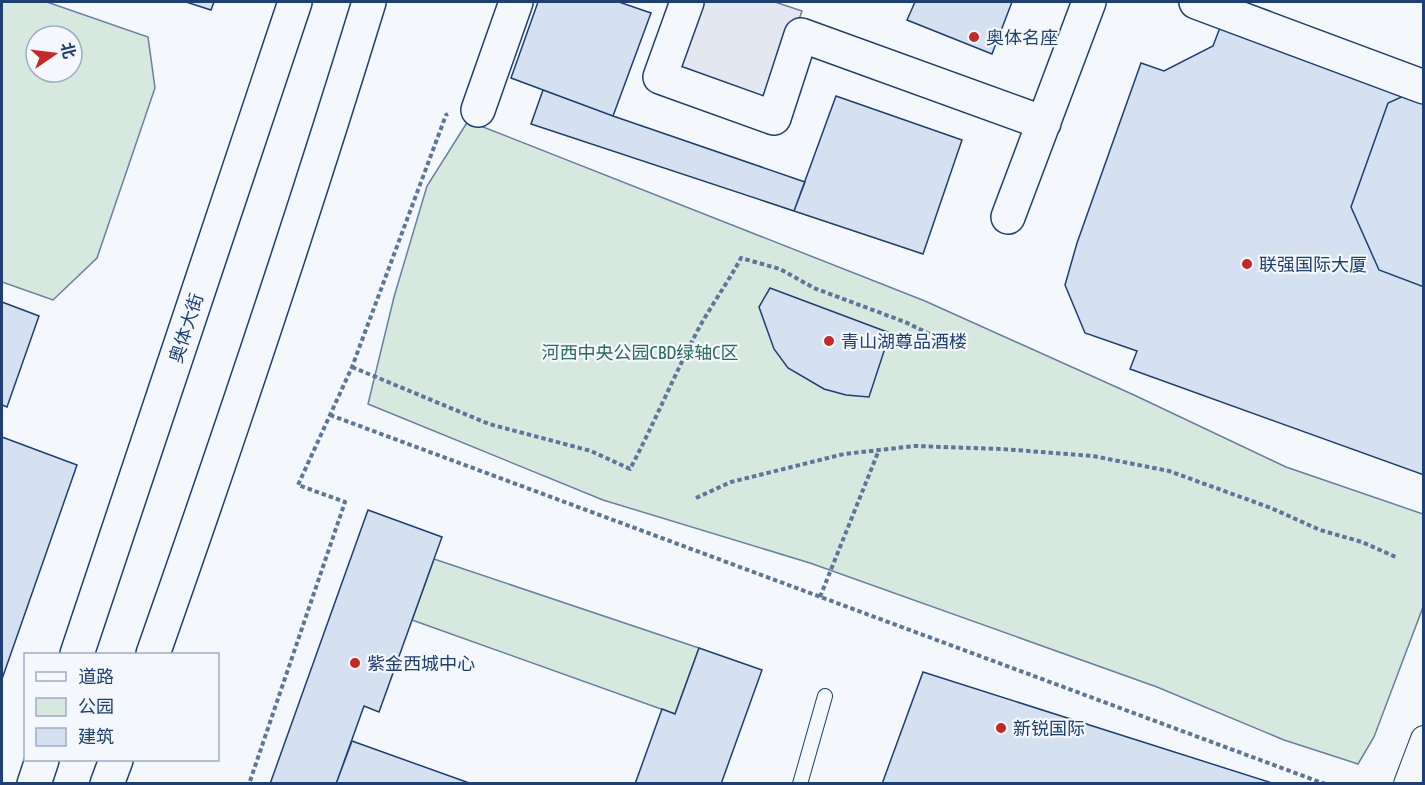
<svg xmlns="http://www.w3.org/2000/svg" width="1425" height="785" font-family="'Asap Condensed','Noto Sans SC',sans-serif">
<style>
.green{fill:#d7e8df;stroke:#687fa3;stroke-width:1.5;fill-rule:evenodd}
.parking{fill:#e3e8f0;stroke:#687fa3;stroke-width:1.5}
.building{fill:#d5e0f0;stroke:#1d3f73;stroke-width:1.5}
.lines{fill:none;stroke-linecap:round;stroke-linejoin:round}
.service-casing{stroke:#1d3f73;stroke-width:16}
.minor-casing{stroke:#1d3f73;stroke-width:28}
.tertiary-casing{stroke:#1d3f73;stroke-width:36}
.secondary-casing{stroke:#1d3f73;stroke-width:36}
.path{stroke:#5e769c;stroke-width:4;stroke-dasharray:4.5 3;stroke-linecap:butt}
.service{stroke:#f4f7fb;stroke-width:14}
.minor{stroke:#f4f7fb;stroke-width:26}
.tertiary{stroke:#f4f7fb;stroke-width:33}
.secondary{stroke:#f4f7fb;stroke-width:33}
.poi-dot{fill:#c62828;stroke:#f4f7fb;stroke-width:2}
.labels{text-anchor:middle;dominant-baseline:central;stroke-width:4.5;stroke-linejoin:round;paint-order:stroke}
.poi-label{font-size:18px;fill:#1d3f73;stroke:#f4f7fb;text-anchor:start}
.street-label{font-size:18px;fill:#1d3f73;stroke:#f4f7fb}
.park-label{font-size:18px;fill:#2c6c60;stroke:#f4f7fb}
</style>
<rect width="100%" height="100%" fill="#f4f7fb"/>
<path class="green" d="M2,2H47L148,37L155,88L97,258L53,300L2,282ZM36,36H72V72H36Z
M468,121L925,301L1134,395L1286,467L1423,514V607L1374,737L1358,764L1284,740L1157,687L810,563L603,500L368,404L394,297L427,186Z
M434,559L699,648L675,714L412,620Z"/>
<path class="parking" d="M696,2H775L802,11L768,108L670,73Z"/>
<path class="building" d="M186,2H214L211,10Z
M538,2H619L651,13L613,116L511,78Z
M915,2H1012L992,54L907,20Z
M1221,25L1424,100V475L1130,369L1137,351L1085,333L1065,285L1077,243L1141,63L1164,71L1213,46Z
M543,90L613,116L805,182L794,211L531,124Z
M1408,94L1424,100V287L1379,270L1351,207L1388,103Z
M836,96L962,140L923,254L794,211Z
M770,288L890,333L869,397L846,395L824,389L788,368L774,349L759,307Z
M2,302L39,316L7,407L2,405Z
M2,302L39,316L7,407L2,405Z
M2,437L77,465L2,679Z
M368,510L442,537L434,559L379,712L364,706L336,784H270Z
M699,648L762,670L721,784H635L662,709L675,714Z
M923,672L1275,784H882Z
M352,741L472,784H336Z"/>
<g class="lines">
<defs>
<path id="service" d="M800,784L825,696"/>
<path id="minor" d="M1407,784L1424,739"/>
<path id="tertiary" d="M687,2L660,77L774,118L801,35L1044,123
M1196,2L1424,87
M478,110L516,2
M1008,217L1089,2"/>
<path id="secondary" d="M77,654L295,2
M153,654C229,438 302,221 369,2
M34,784L42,760
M107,784L116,760"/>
</defs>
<use href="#service" class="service-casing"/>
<use href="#minor" class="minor-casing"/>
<use href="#tertiary" class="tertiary-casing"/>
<use href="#secondary" class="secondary-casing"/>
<path class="path" d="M352,367L489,424L591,451L630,469C655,422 675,373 700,326C713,303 728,282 741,258L780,269L814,288L905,322L936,337
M330,415L1325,784
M696,498L731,482L844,454L915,446L1002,449L1093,456L1169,471L1271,508L1320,530L1362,542L1398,558
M820,597L879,450
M250,781L345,502L298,485L352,367L446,115L448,114"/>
<use href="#service" class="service"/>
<use href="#minor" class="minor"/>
<use href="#tertiary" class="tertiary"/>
<use href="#secondary" class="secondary"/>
</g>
<g class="poi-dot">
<circle cx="974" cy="37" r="6"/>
<circle cx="1247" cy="264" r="6"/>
<circle cx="829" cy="341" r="6"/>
<circle cx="355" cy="663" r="6"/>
<circle cx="1001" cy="728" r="6"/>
</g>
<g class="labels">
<g class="poi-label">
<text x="986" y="37">奥体名座</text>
<text x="1259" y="264">联强国际大厦</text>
<text x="841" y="341">青山湖尊品酒楼</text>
<text x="367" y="663">紫金西城中心</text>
<text x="1013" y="728">新锐国际</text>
</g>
<g class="street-label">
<text transform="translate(186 328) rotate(-72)">奥体大街</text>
</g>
<g class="park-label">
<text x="640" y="352">河西中央公园CBD绿轴C区</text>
</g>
</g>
<rect width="1425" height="785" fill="none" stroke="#1d3f73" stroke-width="6"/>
<rect x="24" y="653" width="195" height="108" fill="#f4f7fb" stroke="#9eadc5" stroke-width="1.5"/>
<rect x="36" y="672" width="30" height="9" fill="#f4f7fb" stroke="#9eadc5" stroke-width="1.5"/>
<text x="78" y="683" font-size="18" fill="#1d3f73">道路</text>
<rect x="36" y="698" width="30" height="18" fill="#d7e8df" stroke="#9eadc5" stroke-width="1.5"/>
<text x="78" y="713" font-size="18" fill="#1d3f73">公园</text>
<rect x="36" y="728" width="30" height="18" fill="#d5e0f0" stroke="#9eadc5" stroke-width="1.5"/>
<text x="78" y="743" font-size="18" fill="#1d3f73">建筑</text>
<g transform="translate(54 54) rotate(76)"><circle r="28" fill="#f4f7fb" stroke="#9eadc5" stroke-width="1.5"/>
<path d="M0-4.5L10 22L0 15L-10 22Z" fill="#c62828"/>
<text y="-9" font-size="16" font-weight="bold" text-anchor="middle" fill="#1d3f73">北</text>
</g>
</svg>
